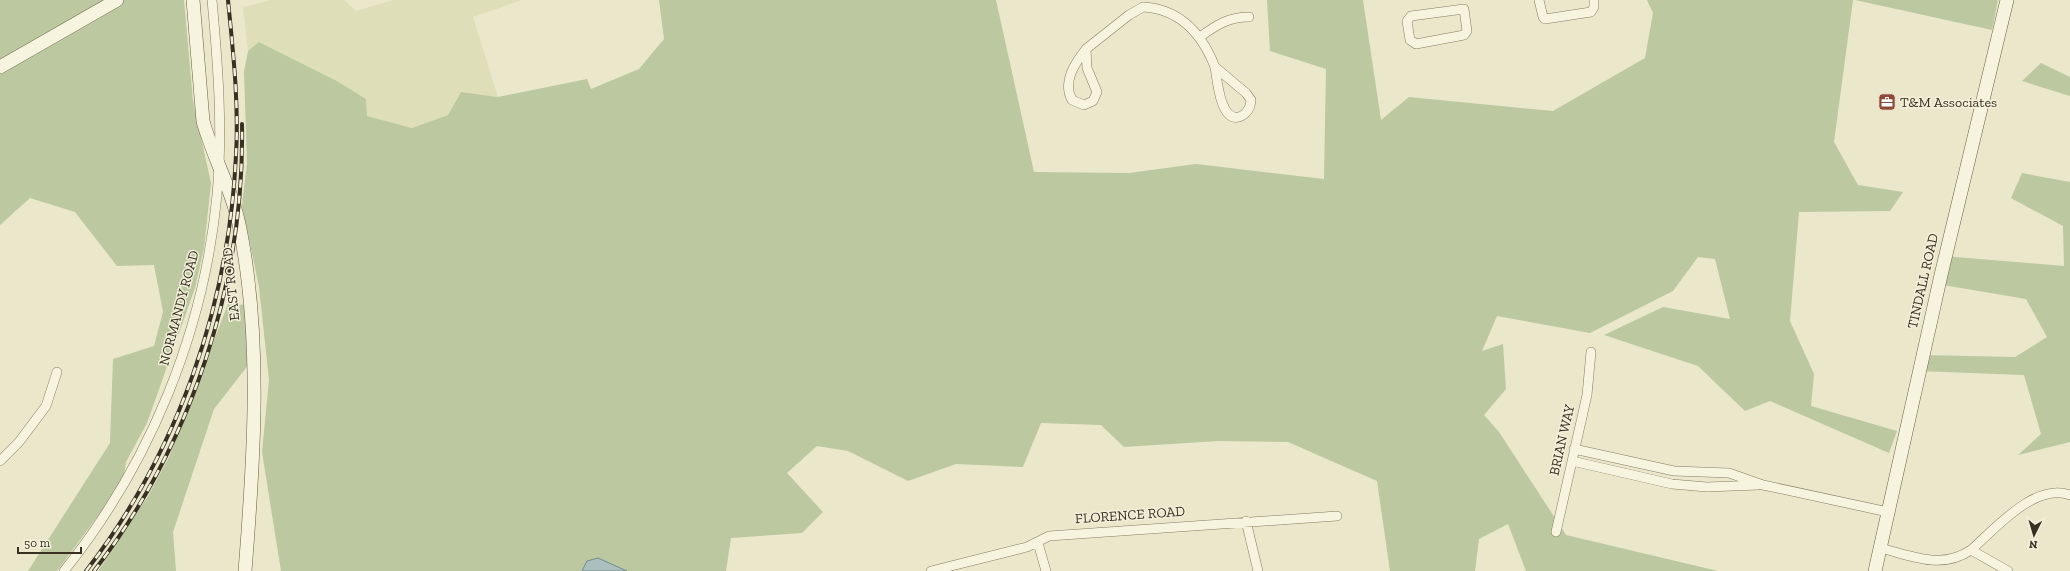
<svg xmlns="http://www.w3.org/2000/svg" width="2070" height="571" font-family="'Zilla Slab',serif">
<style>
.farmland{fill:#dedfb9}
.green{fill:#bbc8a0}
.water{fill:#abc0be;stroke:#728d8c}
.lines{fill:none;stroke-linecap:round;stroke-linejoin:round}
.street-casing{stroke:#867c61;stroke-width:10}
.secondary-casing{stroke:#685d44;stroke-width:14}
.street{stroke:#f6f3de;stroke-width:9}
.secondary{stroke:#f6f3de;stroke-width:13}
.rail-casing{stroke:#383123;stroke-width:4}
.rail{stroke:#f3f0da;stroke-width:2.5;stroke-dasharray:8;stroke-linecap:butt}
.labels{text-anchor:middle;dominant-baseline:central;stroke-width:3;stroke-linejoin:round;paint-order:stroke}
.poi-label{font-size:14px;fill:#383123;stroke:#f3f0da;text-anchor:start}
.street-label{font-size:14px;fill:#383123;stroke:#f3f0da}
</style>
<rect width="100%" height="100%" fill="#eae7cb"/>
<path class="farmland" d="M270,0H344L356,11L393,0H522L473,17L498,97L461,92L448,115L412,128L367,116L366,99L337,81L259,42L248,51L243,7Z"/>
<path class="green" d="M0,0H184L193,101L211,183L204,248L195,288L147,423L126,462L123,482L57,571H28L110,443L113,359L154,346L163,312L154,265L117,266L75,212L30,198L0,225Z
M659,0H996L1034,172L1129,173L1196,164L1324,179L1326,69L1270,51L1267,0H1363L1381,120L1409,97L1553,111L1645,58L1653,13L1647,0H1853L1834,142L1858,185L1903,192L1890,211L1799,212L1790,321L1814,374L1811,406L1897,431L1889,453L1770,401L1745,411L1698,366L1604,335L1663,307L1730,319L1715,259L1698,257L1673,291L1590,333L1497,316L1482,351L1503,344L1506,389L1484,415L1499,432L1566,535L1718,571H1526L1508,524L1479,539L1475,571H1390L1377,481L1288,442L1218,441L1124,447L1101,425L1041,423L1023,467L956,464L908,481L848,451L817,446L787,473L823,512L802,533L731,538L726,571H281L262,452L269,380L259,287L242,205L247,163L244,72L248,51L259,42L337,81L366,99L367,116L412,128L448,115L461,92L498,97L587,79L591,89L639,69L664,39Z
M1855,0H1998L1992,30Z
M2041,63L2070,77V96L2022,81Z
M2022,173L2070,182V442L2018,455L2041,434L2024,375L1918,371L1921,355L2015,357L2047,337L2026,299L1937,284L1943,256L2064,266L2063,226L2011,198Z
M228,304L245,305L249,364L214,409L173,532L176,571H98L148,496L169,457Z"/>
<path class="water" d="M598,558L627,571H582L587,561Z"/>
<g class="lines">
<defs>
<path id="street" d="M1539,0L1543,17L1545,19L1591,12L1594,7V0
M1143,7C1180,9 1202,34 1215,67
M1464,9L1467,31L1464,35L1416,44L1410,40L1407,21L1411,16Z
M1200,37C1216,25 1229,17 1249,17
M1086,49L1087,68L1097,92L1093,101L1084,105L1072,100C1062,82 1075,63 1086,49Z
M1086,49L1129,15L1143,7
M1215,67L1246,93L1251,100L1250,106C1248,111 1245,115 1239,117C1220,122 1217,78 1215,67Z
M1574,449L1674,471L1729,473L1763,485L1888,512
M0,461L19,442L46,406L57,372
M1572,461L1672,484L1707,487L1758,485
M1246,521L1258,571
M1556,532L1587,395L1591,352
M1038,543L1046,571
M1880,548C1913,556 1941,570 1971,550
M64,571C150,464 204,332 217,195C223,130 218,65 212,0
M931,571L1027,547L1049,536L1337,516
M2008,571L1971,550C1995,529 2035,482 2070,495"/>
<path id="secondary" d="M193,0L203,121C213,158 233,191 240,229C262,340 254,459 245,571
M0,67L117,0
M1875,571L1941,275L2007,0"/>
</defs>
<use href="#street" class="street-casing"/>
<use href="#secondary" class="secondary-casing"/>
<use href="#street" class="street"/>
<use href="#secondary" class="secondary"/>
<defs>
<path id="rail" d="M86,571C178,452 229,305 236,155C239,103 233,51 228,0
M94,571C191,446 245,282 242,124"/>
</defs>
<use href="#rail" class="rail-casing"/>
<use href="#rail" class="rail"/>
</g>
<defs>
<symbol id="office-square" viewBox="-11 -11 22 22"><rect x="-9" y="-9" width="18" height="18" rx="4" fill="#8e4838" stroke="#f3f0da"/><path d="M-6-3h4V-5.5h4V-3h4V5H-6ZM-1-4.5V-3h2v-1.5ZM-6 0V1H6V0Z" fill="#fff"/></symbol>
</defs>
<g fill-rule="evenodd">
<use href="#office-square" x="1877" y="92" width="20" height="20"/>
</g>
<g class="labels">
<g class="poi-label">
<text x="1900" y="102">T&amp;M Associates</text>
</g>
<g class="street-label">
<text transform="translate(1923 281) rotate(-77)">TINDALL ROAD</text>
<text transform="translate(231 284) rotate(-96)">EAST ROAD</text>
<text transform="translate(179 308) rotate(-75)">NORMANDY ROAD</text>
<text transform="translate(1562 440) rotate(-77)">BRIAN WAY</text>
<text transform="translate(1130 515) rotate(-4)">FLORENCE ROAD</text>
</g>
</g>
<g transform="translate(2034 535) rotate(185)" stroke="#f3f0da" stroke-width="3" paint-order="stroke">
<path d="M0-3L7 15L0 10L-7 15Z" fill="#383123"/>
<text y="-6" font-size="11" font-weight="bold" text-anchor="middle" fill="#383123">N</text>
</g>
<path d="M18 547v6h63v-6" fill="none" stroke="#383123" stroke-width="2"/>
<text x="24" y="547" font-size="12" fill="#383123" stroke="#f3f0da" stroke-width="3" paint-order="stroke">50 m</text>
</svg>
